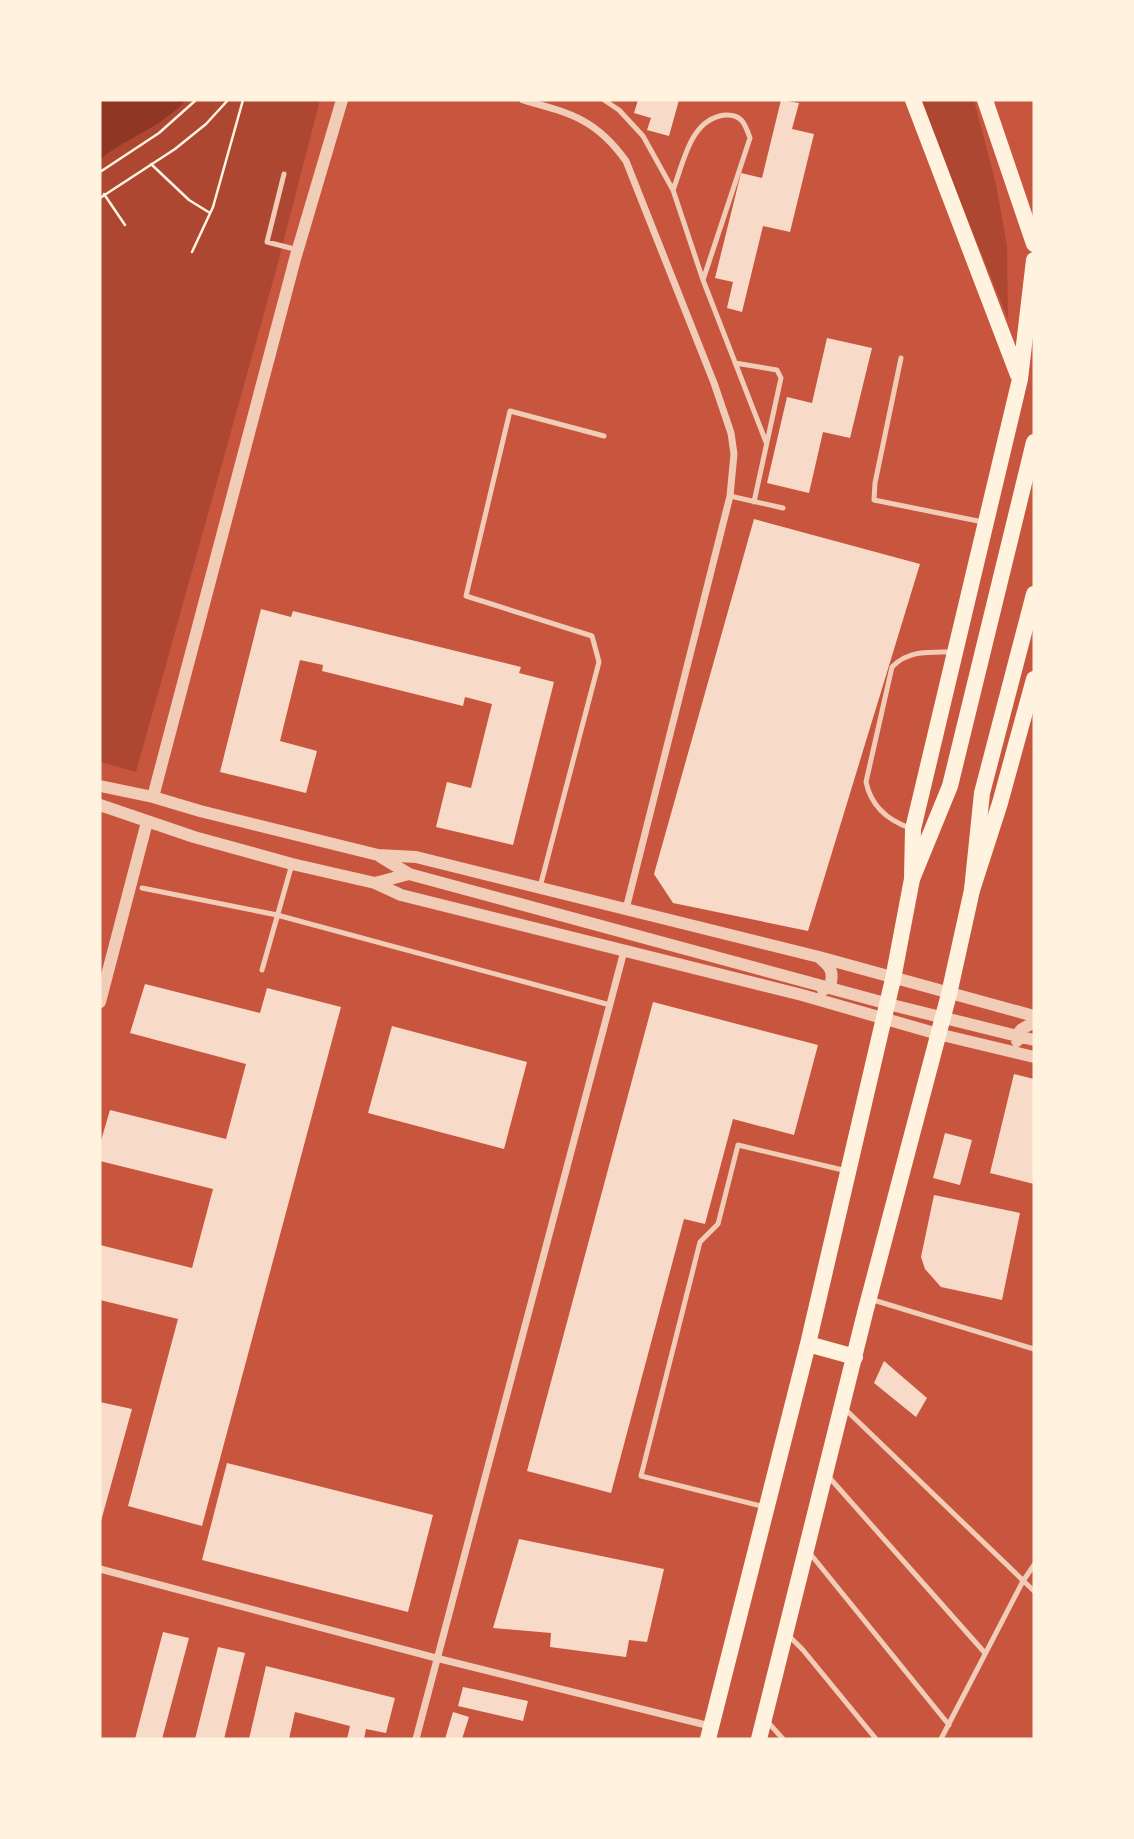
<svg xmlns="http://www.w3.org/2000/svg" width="1134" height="1839" font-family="'Noto Sans',sans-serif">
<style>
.green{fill:#ae4732}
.water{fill:#8f3625}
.building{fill:#f7dbc8}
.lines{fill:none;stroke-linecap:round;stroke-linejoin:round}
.path{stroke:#fff3e0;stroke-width:2.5}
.service{stroke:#f1ccb7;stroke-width:5}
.minor{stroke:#f1ccb7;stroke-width:7}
.tertiary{stroke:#f1ccb7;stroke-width:12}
.primary{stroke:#fff3e0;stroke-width:16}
.trunk{stroke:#fff3e0;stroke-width:16}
</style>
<rect width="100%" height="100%" fill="#c8553d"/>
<path class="green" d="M100,100H320L275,274L136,772L100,762Z
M919,100H974L996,184L1007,246L1008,319Z"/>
<path class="water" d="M100,100H186C162,127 128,137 100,159Z"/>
<path class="building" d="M638,100H679L669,136L647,130L651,118L634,113Z
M781,100L799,103L792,129L814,134L790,232L763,226L742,312L727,308L733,282L715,278L741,173L762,178Z
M827,338L872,348L850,438L823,432L809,493L767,483L787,397L812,403Z
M754,519L920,564L808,931L673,903L654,874Z
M261,609L291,617L293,611L521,667L519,673L554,682L513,845L436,827L447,782L471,788L492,704L465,697L463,706L322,671L323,665L300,660L280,741L317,751L306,793L220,772Z
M145,984L260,1013L267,988L341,1007L202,1526L128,1506L178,1319L100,1300V1245L192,1268L213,1189L100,1161V1144L110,1110L226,1139L246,1064L130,1033Z
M653,1002L818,1045L794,1135L733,1119L705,1224L684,1219L611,1493L527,1471Z
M392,1026L527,1062L504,1149L368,1113Z
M1014,1074L1034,1079V1184L990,1173Z
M945,1133L972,1140L960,1185L933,1178Z
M934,1195L1020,1213L1002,1300L941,1287L925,1269L921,1257Z
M884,1361L927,1398L916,1417L874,1383Z
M100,1402L132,1409L101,1521H100Z
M227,1463L433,1515L408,1612L202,1560Z
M519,1539L664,1569L647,1642L629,1640L626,1657L550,1647L551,1633L493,1628Z
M163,1632L189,1638L162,1739H135Z
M218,1647L245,1653L224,1739H195Z
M266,1666L395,1698L386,1733L366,1729L364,1739H347L350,1726L295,1712L289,1739H249Z
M463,1687L528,1701L523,1721L458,1706Z
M453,1712L469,1717L462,1739H445Z"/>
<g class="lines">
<path class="path" d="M151,164L189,200L210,213
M100,172L159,133L196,100
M104,194L125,225
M100,198L175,149L206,124L228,100
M192,252L213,207L243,100"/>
<path class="service" d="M604,100L619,110L643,136L673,190L703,280L766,442
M284,174L267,242L298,250
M673,190C684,162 690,119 725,115C742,114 745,124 750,138L703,280
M901,358L875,483L874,500L983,522
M735,363L777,370L781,378L754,502
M730,496L783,508
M910,828C887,820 871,806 866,782L892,667C908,650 930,652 952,652
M540,887L599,662L592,636L466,596L510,411L604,436
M142,888L277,915L610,1005
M262,970L292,864
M870,1299L1034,1349
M845,1409L1034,1591
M828,1476L985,1653
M765,1507L641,1476L700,1242L718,1224L738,1145L847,1171
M808,1551L949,1725
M788,1635L803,1650L876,1739
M766,1720L783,1739
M941,1739L1023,1581L1034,1565"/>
<path class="minor" d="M523,100C570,113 596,119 626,161L714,383L731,433L734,454L730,496L626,909
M100,1569L436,1658L710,1726
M416,1739L624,951"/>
<path class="tertiary" d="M100,786L153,797L200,811L378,855L416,857L819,957L1034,1016
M153,797L295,259L342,100
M100,805L194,837L292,864L375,883L401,895L802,995L938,1034L1034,1057
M381,857L409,874L896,1006L1034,1040
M375,883L409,874
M821,959C831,967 834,973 830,986L823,990
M100,1002L147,822
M1017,1041C1017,1030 1024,1027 1034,1023"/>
<path class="primary" d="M913,100L1018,375
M985,100L1034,244
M808,1344L855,1357
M708,1739L808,1344L893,979L912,879L913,829L1020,379L1034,260
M759,1739L865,1313L949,994L972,890L1000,803L1034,679"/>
<path class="trunk" d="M912,879L950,786L1034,442
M972,890L982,793L1034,594"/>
</g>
<rect width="1134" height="1839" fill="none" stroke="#fff3e0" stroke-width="203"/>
</svg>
